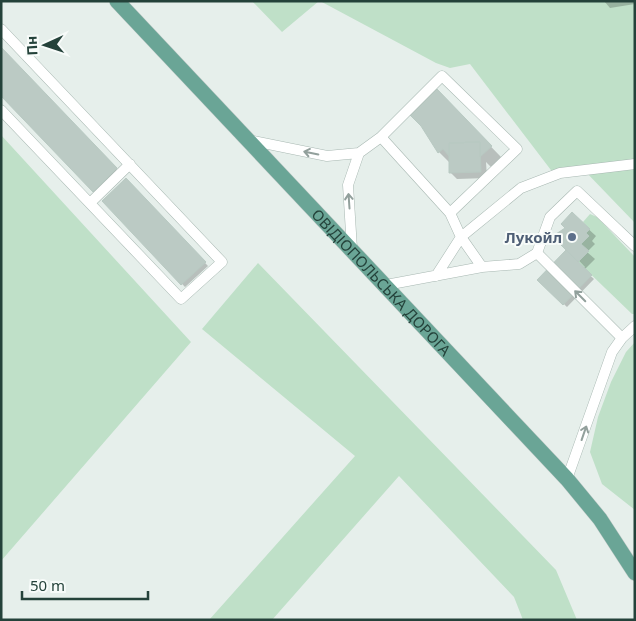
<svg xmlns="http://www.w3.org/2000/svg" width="636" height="621" font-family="'Noto Sans',sans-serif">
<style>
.green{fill:#bfe0c8}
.shadow{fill:#0003}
.building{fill:#bbcac4;stroke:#b8c9c2}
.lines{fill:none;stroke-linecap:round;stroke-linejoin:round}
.service-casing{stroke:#a8b8b2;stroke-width:11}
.primary-casing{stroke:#c2cac8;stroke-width:16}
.service{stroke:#fff;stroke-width:10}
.primary{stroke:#6aa596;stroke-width:15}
.oneway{stroke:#92a09c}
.service-dot{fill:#5c6f8a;stroke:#f7fbf9;stroke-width:2}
.labels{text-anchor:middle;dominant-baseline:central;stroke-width:4;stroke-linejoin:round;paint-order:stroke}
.service-label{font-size:15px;font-weight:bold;fill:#4e5e75;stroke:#f7fbf9;text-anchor:end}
.street-label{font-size:15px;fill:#24423a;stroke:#f7fbf9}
</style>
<rect width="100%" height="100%" fill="#e6efeb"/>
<path class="green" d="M252,1H319L282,32Z
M320,1H635V223L582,168L557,178L470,64L450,68L436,63Z
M1,135L191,342L1,561Z
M590,214L597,217L635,257V314H632L578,262L589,251L581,244L589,236L586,233L590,229L583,222Z
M258,263L556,570L577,620H523L514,597L399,476L272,620H209L355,456L202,329Z
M635,342V510L602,484L590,452L598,417L611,382L626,352Z"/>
<path class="shadow" d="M604,1H635V4L610,8Z
M1,48L119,172L97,194L1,94Z
M437,91L501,157L491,167L486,162L487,178L457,179L450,172V163L439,152Z
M126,180L208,266L185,287L104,201Z
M572,214L596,236L592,241L595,244L587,252L595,259L584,270L594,279L567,307L539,280L585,267L557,238L567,229Z"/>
<path class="building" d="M1,47L117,168L93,192L1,96Z
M437,89L492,146L480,157V142L449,143V156L443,149L438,153L421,126L410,115Z
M480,142L481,172L449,173V143Z
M126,178L206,262L181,285L102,201Z
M572,212L590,229L586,233L589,236L581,244L589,251L578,262L555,239L556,234L565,228L561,224Z
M566,250L592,275L563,305L537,280Z"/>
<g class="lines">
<defs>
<path id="service" d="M1,29L222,262L181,299L1,110
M381,137L442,76L517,149L450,213
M248,140L327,156L359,153L381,137L450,213L461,237L482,267
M90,203L130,164
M352,249L348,185L359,153
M537,253L622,338L612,352L567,479
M436,276L461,237L521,188L560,173L635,164
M386,285L482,267L519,264L537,253L550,217L577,191L635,246
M622,338L635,326"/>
<g id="primary">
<path id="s1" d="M117,1L567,479L600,519L635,573"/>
</g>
</defs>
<use href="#service" class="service-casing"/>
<use href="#primary" class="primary-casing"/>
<use href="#service" class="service"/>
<use href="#primary" class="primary"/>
</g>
<defs><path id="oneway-shaft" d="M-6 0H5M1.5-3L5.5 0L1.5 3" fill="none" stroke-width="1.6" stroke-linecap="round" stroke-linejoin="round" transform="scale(1.25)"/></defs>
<g class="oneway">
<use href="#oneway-shaft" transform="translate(311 153) rotate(-168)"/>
<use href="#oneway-shaft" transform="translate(349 201) rotate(-94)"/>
<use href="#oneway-shaft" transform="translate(580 296) rotate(-135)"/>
<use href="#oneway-shaft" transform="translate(584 433) rotate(-71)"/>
</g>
<circle class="service-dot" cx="572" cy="237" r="5"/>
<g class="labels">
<g class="service-label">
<text x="562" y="237">Лукойл</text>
</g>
<g class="street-label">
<text stroke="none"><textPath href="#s1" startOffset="386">ОВІДІОПОЛЬСЬКА ДОРОГА</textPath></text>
</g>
</g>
<rect width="636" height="621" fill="none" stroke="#24423a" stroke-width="5"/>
<g transform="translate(45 45) rotate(267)" stroke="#f7fbf9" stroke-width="4" paint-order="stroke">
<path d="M0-4L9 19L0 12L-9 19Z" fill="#24423a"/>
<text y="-8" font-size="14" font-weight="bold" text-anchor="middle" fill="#24423a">Пн</text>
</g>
<path d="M22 591v8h126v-8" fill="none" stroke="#24423a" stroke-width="2.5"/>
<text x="30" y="591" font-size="15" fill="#24423a" stroke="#f7fbf9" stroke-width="4" paint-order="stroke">50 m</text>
</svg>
